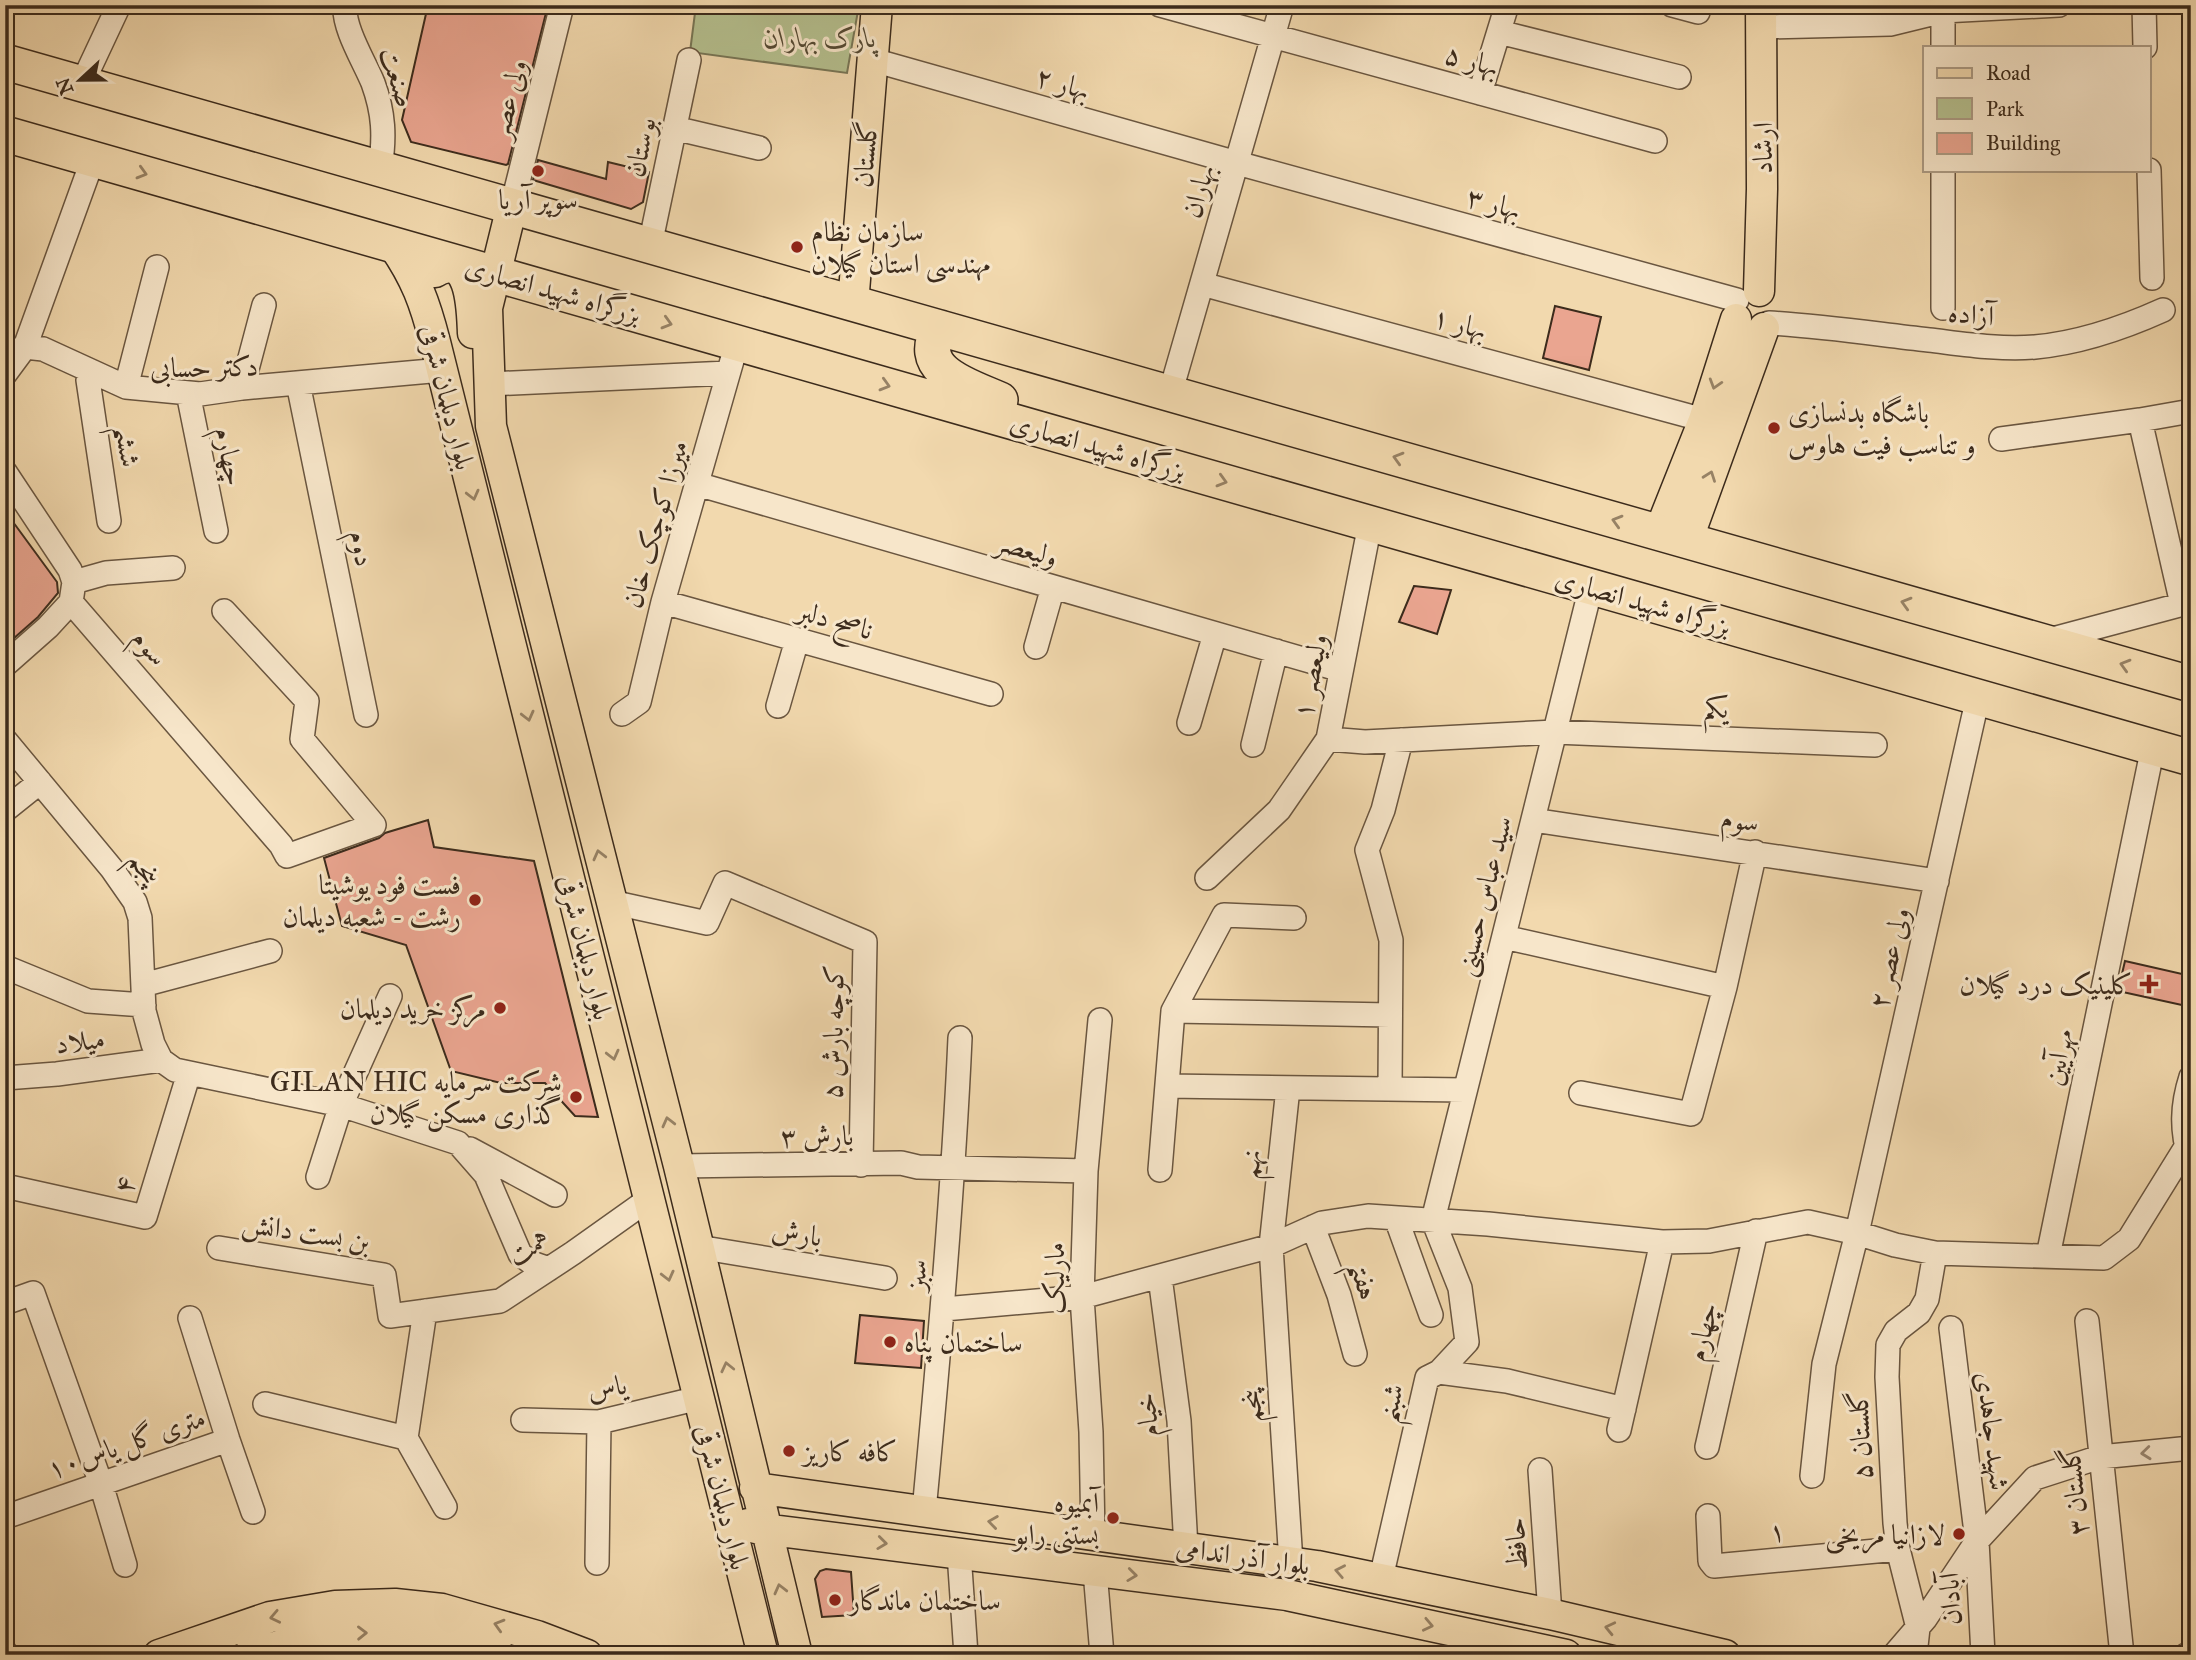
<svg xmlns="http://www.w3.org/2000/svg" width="2196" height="1660" font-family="'IM FELL Great Primer',Amiri,serif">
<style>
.park{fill:#b5c08f;stroke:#787656;stroke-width:2}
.building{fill:#eaa590;stroke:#3c2b1c;stroke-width:2}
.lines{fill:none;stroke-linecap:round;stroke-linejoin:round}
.minor-casing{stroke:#6a5640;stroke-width:26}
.major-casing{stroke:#3c2b1c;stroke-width:33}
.highway-casing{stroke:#3c2b1c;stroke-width:38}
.minor{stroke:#f7e6ca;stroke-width:23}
.major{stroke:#f2d9ae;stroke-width:30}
.highway{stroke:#f2d9ae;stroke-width:35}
.oneway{stroke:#978265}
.oneway2{stroke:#9a8873}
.poi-dot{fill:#8f2418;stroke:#f7e6ca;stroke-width:2.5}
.labels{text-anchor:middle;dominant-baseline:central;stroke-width:6;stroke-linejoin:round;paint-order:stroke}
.park-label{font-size:28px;font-style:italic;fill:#544933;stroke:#f7e6ca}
.street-label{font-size:28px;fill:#3c2b1c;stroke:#f7e6ca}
.poi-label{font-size:28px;fill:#3c2b1c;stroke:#f7e6ca;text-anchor:end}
</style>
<rect width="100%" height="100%" fill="#f2d9ae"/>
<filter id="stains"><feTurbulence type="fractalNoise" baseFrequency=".00286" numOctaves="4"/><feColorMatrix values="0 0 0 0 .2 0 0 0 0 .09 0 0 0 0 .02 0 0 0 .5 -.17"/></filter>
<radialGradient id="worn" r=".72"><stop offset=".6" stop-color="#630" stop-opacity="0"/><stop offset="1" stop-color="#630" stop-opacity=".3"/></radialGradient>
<path class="park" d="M696,5H859L847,73L690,52Z"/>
<path class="building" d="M428,5H548L508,164L506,165L411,142L402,120Z
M538,160L606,179L608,162L649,172L643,202L631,209L533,180Z
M1555,306L1601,317L1589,370L1543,358Z
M5,511L57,582L58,593L38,617L5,646Z
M1414,586L1451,590L1437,634L1399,622Z
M428,820L434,847L534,861L598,1117L575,1116L545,1083H501L451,1071L406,945L342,926L324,858L379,838L385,833Z
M2125,961L2191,976V1007L2118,991Z
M860,1315L924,1321L921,1368L855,1363Z
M826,1569L851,1572L854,1615L822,1617L815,1579L820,1571Z"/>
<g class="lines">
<defs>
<path id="minor" d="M345,5C343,28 364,61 373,83C384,113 385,137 380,169
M1160,5L1655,141
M1672,5L1698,12
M1943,5V47
M2144,5L2145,47
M1762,27L1890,24L1943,11L2059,5
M1499,32L1679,77
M873,60L1237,163L1737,300
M82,84L119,5
M1480,93L1507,5
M674,128L759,148
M1943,170V308
M2149,170L2152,278
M512,206L562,5
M650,245L689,60
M1202,284L1704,420
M1769,323C1823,326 1875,334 1929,340C1963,344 2000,350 2035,347C2080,343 2123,328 2163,310
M5,355L25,347L43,349L126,387L200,394L242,388L442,370
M5,374L25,347L93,159
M88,380L109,521
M490,384L728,373
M126,387L157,267
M242,388L264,305
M188,393L216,531
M300,393L366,715
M1170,394L1282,5
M2140,420L2182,604
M2001,439L2140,420L2191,411
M5,472L70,570L74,582L71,602L281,845L287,856L374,825L302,739L307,701L224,611
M697,484L1341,670
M74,582L106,573L173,568
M663,602L991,694
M2045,641L2191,602
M1036,647L1053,587
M5,665L48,627L71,602
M778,706L797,640
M622,714L639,702L663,602L737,343
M1189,723L1215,634
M1328,739L1365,742L1555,732L1875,745
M5,740L112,869L135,902L140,918L144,1011L153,1044L161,1060L175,1070L341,1105L458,1143L486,1175L520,1254L532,1263L549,1269
M1253,745L1276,651
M5,810L40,782
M1533,820L1937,881
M1207,878L1279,810L1328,739L1370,524
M611,902L707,923L725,883L865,942L861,1165
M1504,937L1725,987
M5,967L88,1001L144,1005
M143,985L270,951
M1173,1011L1390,1015
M5,1078L57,1074L161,1060
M1167,1086L1465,1090
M1288,1088L1271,1246L1291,1563
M1390,1089L1391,940L1367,850L1383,810L1401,740
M1581,1093L1691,1114L1725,987L1755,852
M470,1149L555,1195
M2190,1159C2181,1130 2182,1105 2191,1077
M679,1166L901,1163L918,1167L1086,1171
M1160,1170L1173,1011L1224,915L1294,918
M318,1177L341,1105L390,996
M5,1186L145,1217L189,1073
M1396,1218L1431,1315
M1313,1227L1339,1295L1355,1354
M698,1247L885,1278
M219,1248L384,1275L390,1316L500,1301L573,1253L649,1199
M2048,1256L2153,747
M1160,1277L1179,1421L1186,1548
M5,1303L33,1293L101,1484L125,1565
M944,1309L1082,1297L1271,1246L1322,1223L1368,1216L1488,1224L1662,1242L1709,1241L1808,1222L1857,1233L1895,1245L1935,1253L2104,1258L2129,1239L2186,1147
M190,1318L228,1440L253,1512
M2087,1321L2122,1655
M1951,1328L1977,1541L1983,1655
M1439,1372L1507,1381L1624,1409
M265,1404L406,1438L445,1507
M523,1420L599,1422L699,1398
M1619,1430L1662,1242
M406,1438L425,1311
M1707,1447L1756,1231
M1540,1470L1550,1614
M1812,1476L1824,1364L1857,1233L1978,697
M924,1511C939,1354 953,1196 960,1038
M1708,1516L1710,1561L1714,1566L1898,1549
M5,1517L228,1440
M1093,1536L1091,1432L1082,1297L1086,1171L1100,1020
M959,1553L966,1655
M597,1563L599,1422
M1095,1571L1102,1655
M1381,1578L1427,1378L1439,1372L1467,1342L1460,1288L1433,1220L1591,587
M5,1652L6,1655
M1894,1655L1925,1619L1977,1541L2035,1478L2100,1457L2191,1448
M1915,1655L1918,1628L1898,1549L1895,1523L1887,1377L1888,1345L1896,1331L1919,1313L1927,1299L1935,1253
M2186,1655L2191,1653"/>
<path id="major" d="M512,206L487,308L491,426L679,1166L797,1655
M393,245C416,278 425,303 435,342L763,1655
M435,272C472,250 472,312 473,333
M1759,291L1762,189L1761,5
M853,304L877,5
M1659,533L1704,420L1736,319
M1687,541L1764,328
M755,1488L1317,1566L1550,1614L1725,1655
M748,1524L756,1528L1287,1595L1566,1655
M159,1655L270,1617L335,1606L395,1604L442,1609L537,1636L587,1655
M248,1655C278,1646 311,1636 342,1633C395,1629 450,1637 500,1655"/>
<path id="highway" d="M5,62L2191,684
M5,134L2191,758
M940,328C912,371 971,387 1000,400"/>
</defs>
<use href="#minor" class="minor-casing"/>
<use href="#major" class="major-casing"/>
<use href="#highway" class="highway-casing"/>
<use href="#minor" class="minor"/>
<use href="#major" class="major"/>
<use href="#highway" class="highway"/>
</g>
<defs><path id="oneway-chevron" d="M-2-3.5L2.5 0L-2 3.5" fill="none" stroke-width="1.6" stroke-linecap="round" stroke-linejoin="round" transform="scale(1.75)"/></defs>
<g class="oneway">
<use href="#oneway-chevron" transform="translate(142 173) rotate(16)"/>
<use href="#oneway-chevron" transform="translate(667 323) rotate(16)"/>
<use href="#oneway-chevron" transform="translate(1715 384) rotate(107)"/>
<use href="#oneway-chevron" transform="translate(885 385) rotate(16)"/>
<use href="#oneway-chevron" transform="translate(1398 458) rotate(-164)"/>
<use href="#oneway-chevron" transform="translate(1710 476) rotate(-70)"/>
<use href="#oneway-chevron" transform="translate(1222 481) rotate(16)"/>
<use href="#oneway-chevron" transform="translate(473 495) rotate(76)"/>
<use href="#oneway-chevron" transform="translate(1617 521) rotate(-164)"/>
<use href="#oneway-chevron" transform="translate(1906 603) rotate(-164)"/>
<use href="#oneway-chevron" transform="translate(2125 665) rotate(-164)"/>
<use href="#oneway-chevron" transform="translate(528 716) rotate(76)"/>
<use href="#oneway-chevron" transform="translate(599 855) rotate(-104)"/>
<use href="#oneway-chevron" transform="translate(613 1055) rotate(76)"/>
<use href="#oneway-chevron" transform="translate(668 1122) rotate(-104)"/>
<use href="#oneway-chevron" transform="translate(668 1276) rotate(76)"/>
<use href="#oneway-chevron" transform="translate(727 1367) rotate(-103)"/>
<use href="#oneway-chevron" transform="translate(993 1522) rotate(-172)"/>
<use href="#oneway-chevron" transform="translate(882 1543) rotate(7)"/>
<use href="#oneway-chevron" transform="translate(1340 1571) rotate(-169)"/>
<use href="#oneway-chevron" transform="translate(1132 1575) rotate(7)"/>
<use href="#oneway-chevron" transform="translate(780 1589) rotate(-104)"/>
<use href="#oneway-chevron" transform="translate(275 1617) rotate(168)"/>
<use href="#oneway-chevron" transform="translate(499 1625) rotate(-164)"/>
<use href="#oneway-chevron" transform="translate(1428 1625) rotate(12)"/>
<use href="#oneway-chevron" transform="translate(1610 1628) rotate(-167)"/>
<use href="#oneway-chevron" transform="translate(362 1633) rotate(-1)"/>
</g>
<use class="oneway2" href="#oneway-chevron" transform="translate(2146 1453) rotate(174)"/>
<g class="poi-dot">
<circle cx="538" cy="171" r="7"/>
<circle cx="797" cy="247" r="7"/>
<circle cx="1774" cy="428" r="7"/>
<circle cx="475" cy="900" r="7"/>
<path d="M2145.5 973.5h7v7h7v7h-7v7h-7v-7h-7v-7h7z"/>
<circle cx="500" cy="1008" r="7"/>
<circle cx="576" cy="1097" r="7"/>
<circle cx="890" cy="1342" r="7"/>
<circle cx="789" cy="1451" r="7"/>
<circle cx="1113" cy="1518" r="7"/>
<circle cx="1959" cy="1534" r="7"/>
<circle cx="835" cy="1600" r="7"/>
</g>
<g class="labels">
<g class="park-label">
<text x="820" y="37">پارک بهاران</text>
</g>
<g class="street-label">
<text transform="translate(1472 60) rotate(15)">بهار ۵</text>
<text transform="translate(398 77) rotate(72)">صنعت</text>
<text transform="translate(1063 83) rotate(16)">بهار ۲</text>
<text transform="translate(508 99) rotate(-76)">ولی عصر</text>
<text transform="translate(640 147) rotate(-78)">بوستان</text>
<text transform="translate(1762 148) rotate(-90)">ارشاد</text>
<text transform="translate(865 154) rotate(-85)">گلستان</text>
<text transform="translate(1198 191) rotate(-74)">بهاران</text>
<text transform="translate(1494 203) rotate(15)">بهار ۳</text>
<text transform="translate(553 290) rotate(16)">بزرگراه شهید انصاری</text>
<text transform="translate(1971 314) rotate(5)">آزاده</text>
<text transform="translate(1460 323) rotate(15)">بهار ۱</text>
<text transform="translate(204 367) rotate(-1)">دکتر حسابی</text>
<text transform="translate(448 397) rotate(76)">بلوار دیلمان شرقی</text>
<text transform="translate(128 446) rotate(82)">ششم</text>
<text transform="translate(1098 446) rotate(16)">بزرگراه شهید انصاری</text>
<text transform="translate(230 456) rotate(78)">چهارم</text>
<text transform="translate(655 524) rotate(-74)">میرزا کوچک خان</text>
<text transform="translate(362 548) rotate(78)">دوم</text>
<text transform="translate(1027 549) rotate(16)">ولیعصر</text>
<text transform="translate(1643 602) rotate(16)">بزرگراه شهید انصاری</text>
<text transform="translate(835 620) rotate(16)">ناصح دلبر</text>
<text transform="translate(150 647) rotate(49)">سوم</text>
<text transform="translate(1310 676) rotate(-79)">ولیعصر ۱</text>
<text transform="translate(1716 708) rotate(2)">یکم</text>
<text transform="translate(1740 820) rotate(8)">سوم</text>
<text transform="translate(145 868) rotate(57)">پنجم</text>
<text transform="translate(1483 896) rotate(-76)">سید عباس حسینی</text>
<text transform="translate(586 947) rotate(76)">بلوار دیلمان شرقی</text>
<text transform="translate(1889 958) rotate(-77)">ولی عصر ۲</text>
<text transform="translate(833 1032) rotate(-89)">کوچه بارش ۵</text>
<text transform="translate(80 1041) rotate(-7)">میلاد</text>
<text transform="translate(2058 1057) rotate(-78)">مهرآیین</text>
<text transform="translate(817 1136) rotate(-1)">بارش ۳</text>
<text transform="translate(1250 1164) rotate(-84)">نهم</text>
<text transform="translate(124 1185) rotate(-73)">۴</text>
<text transform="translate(306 1232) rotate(9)">بن بست دانش</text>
<text transform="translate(797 1233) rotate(9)">بارش</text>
<text transform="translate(528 1247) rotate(-33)">همت</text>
<text transform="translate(916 1275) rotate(-86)">سبز</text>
<text transform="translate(1054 1278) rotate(-90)">مارلیک</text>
<text transform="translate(1364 1280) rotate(72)">هفتم</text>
<text transform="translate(1702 1332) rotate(-77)">چهارم</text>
<text transform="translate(607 1387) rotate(-9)">یاس</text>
<text transform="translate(1390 1403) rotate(-76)">شبنم</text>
<text transform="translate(1251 1406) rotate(-94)">پنجم</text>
<text transform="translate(1147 1415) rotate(-96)">خیام</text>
<text transform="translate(1993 1431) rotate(83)">شهید جاهدی</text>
<text transform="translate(1860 1435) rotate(-93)">گلستان ۵</text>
<text transform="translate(126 1443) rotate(-19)">۱۰متری گل یاس</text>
<text transform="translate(2074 1491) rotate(-96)">گلستان ۳</text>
<text transform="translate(723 1497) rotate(76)">بلوار دیلمان شرقی</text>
<text transform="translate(1777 1531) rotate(-6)">۱</text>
<text transform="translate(1516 1544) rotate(-94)">حافظ</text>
<text transform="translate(1243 1556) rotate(8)">بلوار آذر اندامی</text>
<text transform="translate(1950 1599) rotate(-93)">آبادان</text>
</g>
<g class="poi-label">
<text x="538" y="199" text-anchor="middle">سوپر آریا</text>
<text x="811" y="231" text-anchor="start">سازمان نظام<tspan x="811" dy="32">مهندسی استان گیلان</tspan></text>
<text x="1788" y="412" text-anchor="start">باشگاه بدنسازی<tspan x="1788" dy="32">و تناسب فیت هاوس</tspan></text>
<text x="461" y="884">فست فود یوشیتا<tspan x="461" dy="32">رشت - شعبه دیلمان</tspan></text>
<text x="2133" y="984">کلینیک درد گیلان</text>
<text x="486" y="1008">مرکز خرید دیلمان</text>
<text x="562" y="1081">GILAN HIC شرکت سرمایه<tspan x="562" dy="32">گذاری مسکن گیلان</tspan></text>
<text x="904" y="1342" text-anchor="start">ساختمان پناه</text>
<text x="803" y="1451" text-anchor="start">کافه کاریز</text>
<text x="1099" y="1502">آبمیوه<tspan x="1099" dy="32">بستنی رابو</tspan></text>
<text x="1945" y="1534">لازانیا مریخی</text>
<text x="849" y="1600" text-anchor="start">ساختمان ماندگار</text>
</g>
</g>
<rect width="2196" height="1660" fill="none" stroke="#f2d9ae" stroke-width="28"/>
<rect x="7" y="7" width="2182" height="1646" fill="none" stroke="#3c2b1c" stroke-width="3.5"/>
<rect x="14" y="14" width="2168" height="1632" fill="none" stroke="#3c2b1c" stroke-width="2"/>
<rect x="1923" y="46" width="228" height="126" fill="#f7e6ca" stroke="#ac9b84" stroke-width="2"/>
<rect x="1937" y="68" width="35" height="10" fill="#f2d9ae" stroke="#ac9b84" stroke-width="2"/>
<text x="1986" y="80" font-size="21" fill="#3c2b1c">Road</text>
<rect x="1937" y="98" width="35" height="21" fill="#b5c08f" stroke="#ac9b84" stroke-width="2"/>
<text x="1986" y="116" font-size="21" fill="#3c2b1c">Park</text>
<rect x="1937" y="133" width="35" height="21" fill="#eaa590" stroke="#ac9b84" stroke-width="2"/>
<text x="1986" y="150" font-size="21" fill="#3c2b1c">Building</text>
<g transform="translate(80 80) rotate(248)" stroke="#f7e6ca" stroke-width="5" paint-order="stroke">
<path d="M0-5L12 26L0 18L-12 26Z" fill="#3c2b1c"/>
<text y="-10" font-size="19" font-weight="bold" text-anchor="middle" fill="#3c2b1c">N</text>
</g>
<rect width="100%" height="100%" filter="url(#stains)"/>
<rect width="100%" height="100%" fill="url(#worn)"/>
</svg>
